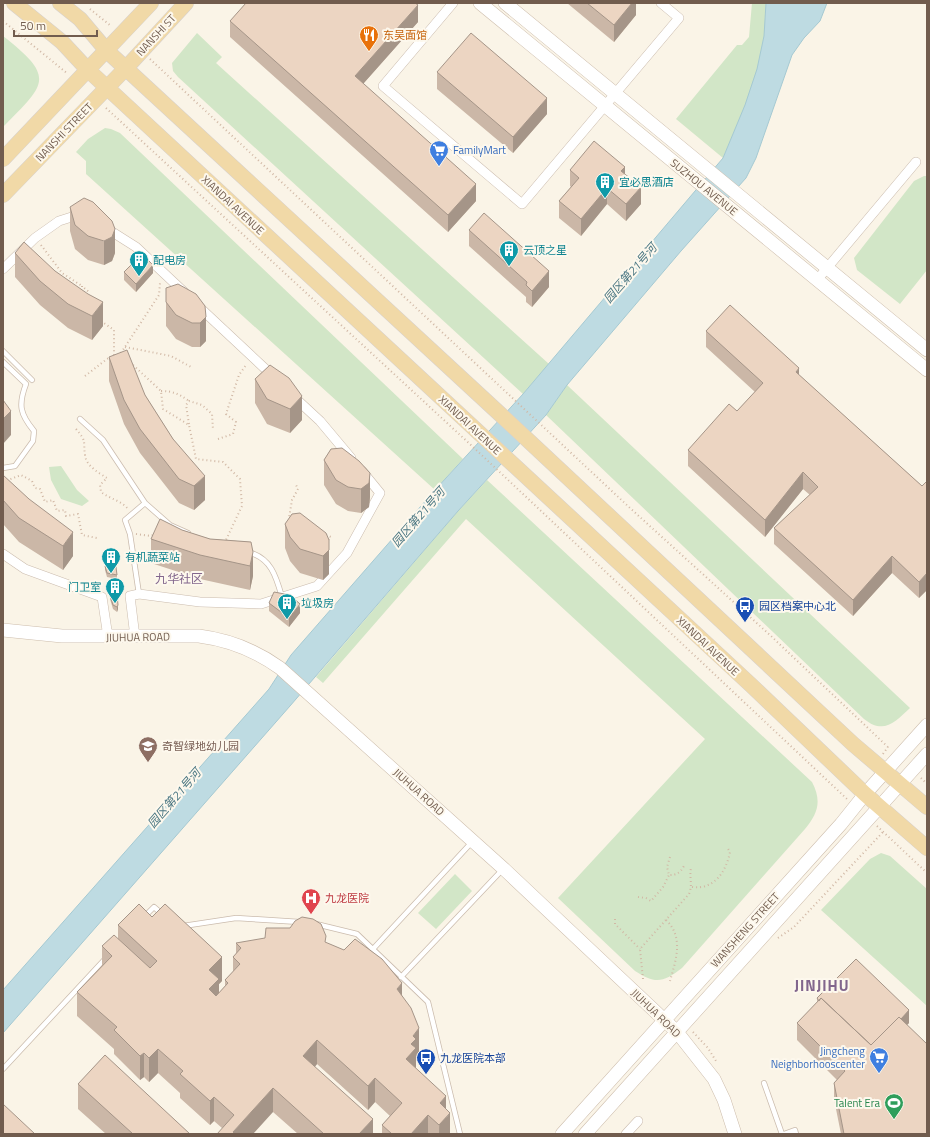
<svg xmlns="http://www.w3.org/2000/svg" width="930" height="1137" font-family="'Titillium Web','Noto Sans SC',sans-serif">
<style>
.green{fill:#d2e6c7}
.water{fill:#bedbe2;stroke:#a5c9d2}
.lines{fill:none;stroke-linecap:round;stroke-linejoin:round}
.lane-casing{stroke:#cbbcae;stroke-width:6}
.street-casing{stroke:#cbbcae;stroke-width:10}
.secondary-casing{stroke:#cdbdac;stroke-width:14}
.primary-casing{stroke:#d7d1cd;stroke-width:16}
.path{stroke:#d1b8a5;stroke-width:2;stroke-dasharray:1 3;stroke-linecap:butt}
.lane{stroke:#fff;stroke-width:4.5}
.street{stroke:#fff;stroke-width:9}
.secondary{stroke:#fff;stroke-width:13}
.primary{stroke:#f1d9a7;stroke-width:15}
.wall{fill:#cbb7a7}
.shaded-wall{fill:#a59588}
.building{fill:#ecd5c2;stroke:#a59588}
.labels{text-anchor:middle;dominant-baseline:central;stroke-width:4;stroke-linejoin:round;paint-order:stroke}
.street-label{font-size:11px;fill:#715c4e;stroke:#fdf8ed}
.food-label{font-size:11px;fill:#c56008;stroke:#fdf8ed;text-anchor:start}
.shop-label{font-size:11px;fill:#366cbe;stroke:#fdf8ed;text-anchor:start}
.culture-label{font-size:11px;fill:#0d838f;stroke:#fdf8ed;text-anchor:start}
.transit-label{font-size:11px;fill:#164399;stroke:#fdf8ed;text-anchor:start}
.education-label{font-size:11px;fill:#785e54;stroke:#fdf8ed;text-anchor:start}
.health-label{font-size:11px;fill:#be3a42;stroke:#fdf8ed;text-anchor:start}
.leisure-label{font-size:11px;fill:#27864d;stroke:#fdf8ed;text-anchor:end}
.water-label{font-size:12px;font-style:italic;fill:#4a7682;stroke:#fdf8ed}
.neighbourhood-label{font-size:12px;fill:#82668d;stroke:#fdf8ed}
.district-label{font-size:15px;font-weight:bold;letter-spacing:1px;fill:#82668d;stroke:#fdf8ed}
</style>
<rect width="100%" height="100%" fill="#faf4e7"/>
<path class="green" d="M752,3H766C765,14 766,25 764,37C759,79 740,120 723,158L676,119L737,45H742L749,37Z
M197,33L222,57L216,63L549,364L523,394L178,77L173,71L172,63Z
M3,36C57,78 45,84 3,127Z
M105,128L111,129L120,133L463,459L435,490L86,174V161L76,152L88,139Z
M924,176H927V270L900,304L857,270L854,258L914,181Z
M567,385L910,708C895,722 884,735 864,719L546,415Z
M61,466L77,490L89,501L82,506L61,499L51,480L49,467Z
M487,480L812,782C822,801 818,813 805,829L682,968C663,983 655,984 635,971L558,898L705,739L466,519L323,683L316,677L458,511Z
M881,853L890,856L927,889V1006L821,910L870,859Z
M455,874L472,891L436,929L418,913Z"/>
<path class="water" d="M766,3H827L820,21L804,38L792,55L756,158L746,178L681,251L567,385L546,415L458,511L290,706L3,1033V990L269,689L291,655L435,490L523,394L723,158L745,105L757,69L764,36Z"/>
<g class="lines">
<defs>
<path id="lane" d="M3,351L32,380
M3,362L26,384C18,405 20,414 34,431L33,441L15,466L3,468
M80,419L103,440L145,503L125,520L130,534L139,594
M145,503L170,525L188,533
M248,552C271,558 276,576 282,597
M145,916L154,907L162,914
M316,924L357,934L428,1002L460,1134
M183,926L236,918L300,922
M373,949L472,842
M401,977L503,869
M3,1069L106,958
M764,1083L782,1134
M784,1134L795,1130L796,1134"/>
<path id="street" d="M453,3L383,86L522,204L679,18L661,3
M106,228L136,247L184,292
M3,269L35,238L59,221L81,214
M817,280L916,162
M197,305L274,377
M293,396L320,421L351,458
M3,554L25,569L102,597L108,637
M135,637L130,596L139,594L200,602L261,604L317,586L347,553L380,493L362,471
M626,1134L638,1121"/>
<path id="secondary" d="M480,3L927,370
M505,3L927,350
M3,630L62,636H199C230,640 255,650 280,668L504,869L677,1032L714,1079L724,1100L735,1134
M562,1134L841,824L865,794L927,725
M585,1134L927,754"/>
<path id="primary" d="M14,3L62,42L88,70L752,686L865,794L927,848
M60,3L80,19L107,51L501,415L853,744L927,807
M3,159L151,3
M3,195L126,68L186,3"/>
</defs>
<use href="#lane" class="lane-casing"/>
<use href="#street" class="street-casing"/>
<use href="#secondary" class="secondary-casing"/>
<use href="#primary" class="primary-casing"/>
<path class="path" d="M90,9L111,26
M3,21L68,74
M150,59L630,508L771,636L890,749
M106,108L472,446L847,799
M41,245L62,273L82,286
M82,291V286L90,293
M101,321L114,330V357
M125,347L171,356L191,367
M121,353L159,295L160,283
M133,365L161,391L163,409L189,425L196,459L223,462L240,479L242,506L225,542
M85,376L107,359L111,357
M161,391C173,391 179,394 189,401
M189,424L186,405L189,401L202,405L212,414L213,430
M76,429C87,442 83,440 85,455C86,466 99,473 107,478L100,485L101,492C110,499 122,501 128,509
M218,439L233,434L236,422L226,414L239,375L246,365
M3,482L21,475L32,481L35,488L40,489L45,502L53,500L57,511L65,510L66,516L78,514L82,535L97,538
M291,519L289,518L292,500L298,489L295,483
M136,534L151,536L155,534
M326,535L331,537L328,540
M883,754L888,747
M921,778L927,784
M877,826L927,873
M670,857L667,867L669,875C677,875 680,873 684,866
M692,887C714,890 726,872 730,852L727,847
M638,897L646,898L651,901L663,887L669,875
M615,919V924L640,949
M666,920C684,937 676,960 670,981
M778,938L794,927L883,832
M643,979L640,949L689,894C693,885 689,877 691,868
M693,1032L708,1048L716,1061"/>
<use href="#lane" class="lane"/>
<use href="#street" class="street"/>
<use href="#secondary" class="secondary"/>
<use href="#primary" class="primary"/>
</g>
<path class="wall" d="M567,3H636V15L614,42Z
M230,21L418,22L363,84L476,201L448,232L230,37Z
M437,72L547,114L513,153L437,89Z
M570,170L625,174L641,204L626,221L607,204L581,236L559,218V201L571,187L570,186Z
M70,207L115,253L112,261L104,265L88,260L75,249L70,231Z
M469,230L549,287L532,307L526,302V297L469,246Z
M24,242L103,326L92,340L68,328L40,305L15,277V253Z
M124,272L153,273L136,292L124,280Z
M196,294L206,341L200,347H192L176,339L166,326V302Z
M706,331L799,375L922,486L927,481V590L919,598L892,573L853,616L774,544V528L810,495L803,489L765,537L688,466V450L737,411L755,392L706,347Z
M109,357L145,395L173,439L205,500L194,510L179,503L140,453L124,424L109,381Z
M270,365L302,420L290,433L267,424L255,403V379Z
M331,449L370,497L369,507L361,513L348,511L336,504L324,485V460Z
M3,475L73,556L63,570L19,542L3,524Z
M292,514L329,564V574L323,580L300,573L290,561L285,548V524Z
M182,530L210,539L251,542L253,576L250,590L200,579L151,563V539Z
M105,566L117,575V579L107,577L105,570Z
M110,595L118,609L117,612L113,609L110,599Z
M269,603L300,613L289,627L269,611Z
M118,925L222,981L219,984V993L225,986V980L233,972V957L236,954V943H326L402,996L419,1053L416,1057V1069L446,1109L450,1134H382V1125L390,1116L375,1102L368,1110L317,1064L315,1067L373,1134H298L273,1112L222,1128L214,1121L210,1125L180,1098V1093L158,1073L149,1082L144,1077L140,1080L114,1054V1049L77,1016V992L102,965V946L118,939Z
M817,998L909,1023L907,1025L927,1134H841L834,1099V1083L837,1080L797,1040V1023L817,1003Z
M78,1084L190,1134H106L78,1109Z"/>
<path class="shaded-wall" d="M632,3H636V15L614,42V25Z
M418,5V22L355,93V76Z
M547,98V114L513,153V137Z
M625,167V183L621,171Z
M476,184V201L448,232V215Z
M641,187V204L626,221V204Z
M607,188V204L581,236V219Z
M115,229V253L112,261L104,265V241Z
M153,265V273L136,292V284Z
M549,271V287L532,307V291Z
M103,302V326L92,340V316Z
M206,317V341L200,347V323Z
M799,368V385L796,372Z
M302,396V420L290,433V409Z
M11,411V435L3,444V419Z
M803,472V489L765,537V520Z
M370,473V497L369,507L361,513V489Z
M205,476V500L194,510V486Z
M73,532V556L63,570V546Z
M329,540V574L323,580V556Z
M253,552V576L250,590V566Z
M892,556V573L853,616V600Z
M927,573V590L919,598V582Z
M300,604V613L289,627V618Z
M118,605V609L117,612V607Z
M222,957V981L219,984V1003L209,1013V970Z
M402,983V1007L397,989Z
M909,1010V1023L871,1061V1049Z
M419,1028V1053L416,1057V1072L406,1059L411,1044L413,1036Z
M317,1040V1064L303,1080V1056Z
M158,1049V1073L149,1082V1058Z
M144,1053V1077L140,1080V1056Z
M375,1078V1102L368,1110V1086Z
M273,1088V1112L253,1134H233V1132Z
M446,1096V1118L450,1113V1134H439L440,1103Z
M214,1097V1121L210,1125V1101Z
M428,1115V1134H411Z
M373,1119V1134H359Z"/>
<path class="building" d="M246,3H415L418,5L355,76L476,184L448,215L230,21Z
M587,3H632L614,25Z
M471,33L547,98L513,137L437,72Z
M594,141L625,167L621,171L641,187L626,204L607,188L581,219L559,201L579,178L570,170Z
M84,198L93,202L112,221L115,229L112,237L104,241L88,236L75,225L70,207Z
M484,213L549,271L532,291L526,285L527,282L469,230Z
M24,242L55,271L88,294L103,302L92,316L68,304L40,281L15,253Z
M142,254L153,265L136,284L124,272Z
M178,284L196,294L205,306L206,317L200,323H192L176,315L166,302V288Z
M730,305L799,368L796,372L922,486L927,481V573L919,582L892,556L853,600L774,528L818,487L803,472L765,520L688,450L729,404L737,411L763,383L706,331Z
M127,350L145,395L173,439L205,476L194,486L179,479L140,429L124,400L109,357Z
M270,365L289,378L302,396L290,409L267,399L255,379Z
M3,400L11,411L3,419Z
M342,448L359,461L370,473L369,483L361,489L348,487L336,480L324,460L331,449Z
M3,475L29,499L73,532L63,546L19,518L3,500Z
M300,513L326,533L329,540V550L323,556L300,549L290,537L285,524L292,514Z
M160,519L182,530L210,539L251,542L253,552L250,566L200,555L151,539Z
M105,566L116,567L117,575L107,573Z
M274,592L290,595L300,604L289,618L269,603Z
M117,594L118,605L117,607L113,605L110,595Z
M139,904L152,917L165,904L222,957L209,970L219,979L209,989L216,996L228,983L225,980L240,964L233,957L241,948L236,943L265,938L266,928H290L295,921L302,917L313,919L321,924L326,936L325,942L344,950L355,939L382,959L402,983L397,989L411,1008L419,1028L413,1036L416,1039L411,1044L416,1048L406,1059L446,1096L440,1103L450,1113L439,1125L428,1115L411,1134H392L382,1125L402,1103L375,1078L368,1086L317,1040L303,1056L373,1119L359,1134H324L273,1088L233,1132L235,1134H217L234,1115L214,1097L210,1101L180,1074L183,1071L158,1049L149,1058L144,1053L140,1056L114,1030L117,1027L77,992L112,956L102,946L114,935L150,968L157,961L118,925Z
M856,959L909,1010L901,1019L899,1017L871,1045L821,998L819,1001L817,998Z
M821,998L871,1045L899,1017L927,1044V1134H844L834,1083L845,1071L797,1023Z
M105,1055L190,1134H133L78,1084Z
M3,1104L35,1134H3Z"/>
<defs>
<symbol id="restaurant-pin" viewBox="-11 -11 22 30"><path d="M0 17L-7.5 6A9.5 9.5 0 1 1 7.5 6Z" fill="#e8710a" stroke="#fdf8ed"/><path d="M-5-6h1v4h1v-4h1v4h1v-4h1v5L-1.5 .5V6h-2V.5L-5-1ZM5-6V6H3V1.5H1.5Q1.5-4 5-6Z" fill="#fff"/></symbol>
<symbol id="supermarket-pin" viewBox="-11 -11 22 30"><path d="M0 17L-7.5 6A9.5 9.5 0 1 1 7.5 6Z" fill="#3f7fe0" stroke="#fdf8ed"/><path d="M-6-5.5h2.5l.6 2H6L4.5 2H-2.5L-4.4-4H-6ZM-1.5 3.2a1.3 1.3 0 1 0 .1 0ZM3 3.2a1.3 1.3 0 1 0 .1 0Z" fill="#fff"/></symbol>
<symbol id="building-pin" viewBox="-11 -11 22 30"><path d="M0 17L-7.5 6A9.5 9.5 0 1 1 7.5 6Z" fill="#0f9aa8" stroke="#fdf8ed"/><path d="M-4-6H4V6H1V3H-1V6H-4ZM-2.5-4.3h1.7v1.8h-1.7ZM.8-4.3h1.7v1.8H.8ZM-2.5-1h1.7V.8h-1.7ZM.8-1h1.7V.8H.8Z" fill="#fff"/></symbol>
<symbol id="bus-pin" viewBox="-11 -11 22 30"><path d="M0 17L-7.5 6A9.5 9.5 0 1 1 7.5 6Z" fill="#1a4fb4" stroke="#fdf8ed"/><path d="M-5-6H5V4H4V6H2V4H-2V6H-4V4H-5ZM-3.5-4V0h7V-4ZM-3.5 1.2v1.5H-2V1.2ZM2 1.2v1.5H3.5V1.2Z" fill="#fff"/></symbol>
<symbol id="school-pin" viewBox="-11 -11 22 30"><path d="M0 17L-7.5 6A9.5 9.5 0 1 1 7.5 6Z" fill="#8d6e63" stroke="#fdf8ed"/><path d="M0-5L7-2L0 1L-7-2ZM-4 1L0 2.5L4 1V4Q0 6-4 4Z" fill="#fff"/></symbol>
<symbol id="hospital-pin" viewBox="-11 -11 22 30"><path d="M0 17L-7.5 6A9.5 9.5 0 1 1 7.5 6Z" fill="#e0444e" stroke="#fdf8ed"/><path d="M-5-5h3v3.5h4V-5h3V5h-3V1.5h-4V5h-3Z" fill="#fff"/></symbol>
<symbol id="stadium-pin" viewBox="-11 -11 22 30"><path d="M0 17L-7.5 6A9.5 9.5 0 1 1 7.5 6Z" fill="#2e9e5b" stroke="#fdf8ed"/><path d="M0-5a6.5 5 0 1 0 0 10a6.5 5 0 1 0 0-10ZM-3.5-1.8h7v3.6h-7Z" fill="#fff"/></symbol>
</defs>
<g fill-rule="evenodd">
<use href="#restaurant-pin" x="358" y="24" width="22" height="30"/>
<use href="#supermarket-pin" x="428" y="139" width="22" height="30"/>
<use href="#building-pin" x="594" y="171" width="22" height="30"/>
<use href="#building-pin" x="498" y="239" width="22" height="30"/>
<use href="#building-pin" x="128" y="249" width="22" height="30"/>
<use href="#building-pin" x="100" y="546" width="22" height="30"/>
<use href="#building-pin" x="104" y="576" width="22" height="30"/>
<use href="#building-pin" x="276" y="592" width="22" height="30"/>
<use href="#bus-pin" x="734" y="595" width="22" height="30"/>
<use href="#school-pin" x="137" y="735" width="22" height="30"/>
<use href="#hospital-pin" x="300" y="887" width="22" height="30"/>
<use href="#supermarket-pin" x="868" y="1046" width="22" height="30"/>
<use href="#bus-pin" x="415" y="1047" width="22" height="30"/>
<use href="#stadium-pin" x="883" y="1092" width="22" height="30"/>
</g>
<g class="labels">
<g class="street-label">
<text transform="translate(156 35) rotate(-47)">NANSHI ST</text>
<text transform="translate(64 132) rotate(-46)">NANSHI STREET</text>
<text transform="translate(704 187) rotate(39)">SUZHOU AVENUE</text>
<text transform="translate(233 205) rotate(43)">XIANDAI AVENUE</text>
<text transform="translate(470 425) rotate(43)">XIANDAI AVENUE</text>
<text transform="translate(138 637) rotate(-1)">JIUHUA ROAD</text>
<text transform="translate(708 646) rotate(43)">XIANDAI AVENUE</text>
<text transform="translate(419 792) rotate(42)">JIUHUA ROAD</text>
<text transform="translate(745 930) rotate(-48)">WANSHENG STREET</text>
<text transform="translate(656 1013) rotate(44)">JIUHUA ROAD</text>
</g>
<g class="food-label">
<text x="383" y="35">东吴面馆</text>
</g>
<g class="shop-label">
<text x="453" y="150">FamilyMart</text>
<text x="865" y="1051" text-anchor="end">Jingcheng<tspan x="865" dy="13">Neighborhooscenter</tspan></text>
</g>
<g class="culture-label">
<text x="619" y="182">宜必思酒店</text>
<text x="523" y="250">云顶之星</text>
<text x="153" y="260">配电房</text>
<text x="125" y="557">有机蔬菜站</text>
<text x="101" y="587" text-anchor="end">门卫室</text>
<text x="301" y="603">垃圾房</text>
</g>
<g class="transit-label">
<text x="759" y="606">园区档案中心北</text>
<text x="440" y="1058">九龙医院本部</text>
</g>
<g class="education-label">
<text x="162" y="746">奇智绿地幼儿园</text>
</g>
<g class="health-label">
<text x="325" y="898">九龙医院</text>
</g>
<g class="leisure-label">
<text x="880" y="1103">Talent Era</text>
</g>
<g class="water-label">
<text transform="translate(630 273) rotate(-49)">园区第21号河</text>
<text transform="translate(418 517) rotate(-49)">园区第21号河</text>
<text transform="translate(174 798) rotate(-49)">园区第21号河</text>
</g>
<g class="neighbourhood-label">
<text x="179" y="578">九华社区</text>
</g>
<g class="district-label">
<text x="822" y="985">JINJIHU</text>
</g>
</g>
<rect width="930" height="1137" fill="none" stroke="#715c4e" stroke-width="8"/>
<path d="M14 30v6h83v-6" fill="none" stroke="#715c4e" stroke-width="2"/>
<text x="20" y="30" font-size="12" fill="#715c4e" stroke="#fdf8ed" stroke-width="3" paint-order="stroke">50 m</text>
</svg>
